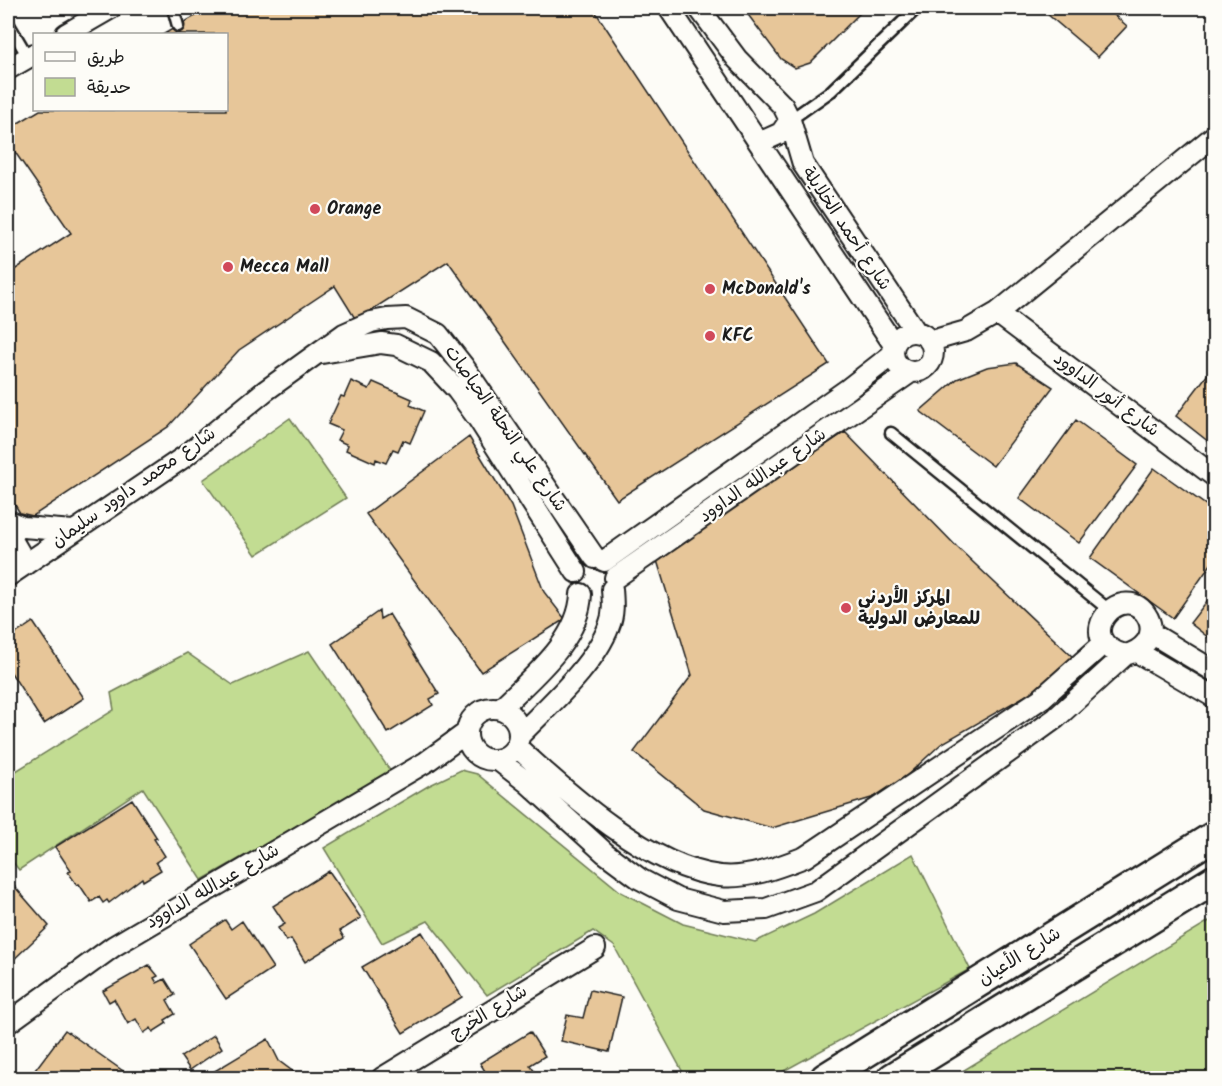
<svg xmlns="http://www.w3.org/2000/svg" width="1222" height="1086" font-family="Kalam,'Playpen Sans Arabic',sans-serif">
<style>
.green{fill:#c2dc92;stroke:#6f7c57;stroke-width:1.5}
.building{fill:#e7c699;stroke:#1c1c1c;stroke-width:1.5}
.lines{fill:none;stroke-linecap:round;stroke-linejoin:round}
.lane-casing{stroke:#1c1c1c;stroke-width:15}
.street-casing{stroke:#1c1c1c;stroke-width:24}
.secondary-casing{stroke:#1c1c1c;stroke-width:33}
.lane{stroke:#fdfcf7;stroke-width:10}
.street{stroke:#fdfcf7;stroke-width:20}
.secondary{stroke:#fdfcf7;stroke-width:28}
.poi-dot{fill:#d1495b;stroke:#fdfcf7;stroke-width:2}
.labels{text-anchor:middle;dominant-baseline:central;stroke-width:4.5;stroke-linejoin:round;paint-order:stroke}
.poi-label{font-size:18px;font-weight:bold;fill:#1c1c1c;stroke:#fdfcf7;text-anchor:start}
.street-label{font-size:18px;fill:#1c1c1c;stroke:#fdfcf7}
</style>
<rect width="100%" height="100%" fill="#fdfcf7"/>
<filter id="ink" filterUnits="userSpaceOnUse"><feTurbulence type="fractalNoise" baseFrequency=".0167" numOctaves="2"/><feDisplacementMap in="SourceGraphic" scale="12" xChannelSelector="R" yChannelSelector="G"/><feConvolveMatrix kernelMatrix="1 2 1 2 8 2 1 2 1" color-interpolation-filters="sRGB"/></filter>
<g filter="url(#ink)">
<path class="green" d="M290,418L346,498L256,555L203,480Z
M309,651L391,772L202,880L143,788L19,870L8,856V776L114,710L111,693L187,653L233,685Z
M461,770L477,774L621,892L683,924L755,942L814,914L913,854L970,969L771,1078H686L614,946L593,931L487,995L428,921L382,943L324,848L428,786Z
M1214,918V1078H951Z"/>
<path class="building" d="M209,8H593L829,364L617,500L448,261L356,320L335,286L239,350L168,427L33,516L20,513L8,494V274L71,233L8,142V129L40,110H226V34H164Z
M743,8H865L810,63L795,68L781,59Z
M1040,8H1106L1127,26L1098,57Z
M1016,363L1053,387L993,466L920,411L957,379L987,367Z
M1214,366V446L1176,416Z
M351,381L369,389L373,382L412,399L410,405L424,411L410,443L403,440L398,451L393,449L386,463L376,459L375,463L346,450L348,445L337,440L342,430L328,424L341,396L344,397Z
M1076,420L1137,465L1079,543L1019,498Z
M845,432L957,547L1075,659L1058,677L941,744L888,793L772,828L704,809L634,752L692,675L656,557Z
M469,437L511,506L544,592L565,619L481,672L366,514Z
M1154,468L1214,511V560L1173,618L1090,558Z
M1214,592V642L1190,623Z
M379,611L380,619L389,614L439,694L430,699L433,705L388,733L332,644Z
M33,622L84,698L44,724L8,668V639Z
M132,799L157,838L154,839L165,856L156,862L161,870L143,881L142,878L109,903L107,900L103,903L99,897L91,902L79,884L77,885L68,872L71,871L55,847Z
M329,871L361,918L340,931L344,938L305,962L291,939L286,941L278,928L285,924L273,906Z
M8,879L49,926L9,964L8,962Z
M225,920L231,929L242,921L273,968L226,999L189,944Z
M422,932L462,997L403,1033L362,967Z
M149,965L158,976L154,978L157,983L165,979L175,995L167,1000L175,1014L165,1020L167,1023L153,1032L151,1028L144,1033L136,1019L128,1024L114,999L109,1002L103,991Z
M590,990L622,997L609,1052L561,1041L567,1015L583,1018Z
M65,1030L133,1078H38L32,1074Z
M530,1032L545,1056L530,1065L539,1078H489L480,1063Z
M214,1035L222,1048L190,1070L181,1057Z
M268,1039L279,1061L295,1073L293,1078H217L213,1072Z"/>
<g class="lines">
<defs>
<path id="lane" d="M173,8L178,26
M8,23L28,57
M790,120L831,91L917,8
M891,433L1109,610"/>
<path id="street" d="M669,8L894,345
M699,8L737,59L783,106L790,120L803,164L916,332
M66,34L111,8
M8,69L34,54
M759,143L781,133L790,120
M997,313L1214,476
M893 352a20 20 0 1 1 40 0a20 20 0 1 1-40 0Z
M931,341L966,331L997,313L1214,136
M322,353L381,343L396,345L431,362L457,390L479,420L576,572
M8,521L23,527L73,531
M8,533L26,564
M604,561L848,389L893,354
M8,576L184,457L265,391L344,334L371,322L387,319L406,318L438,334L464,367L595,558
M615,578L911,372
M1151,633L1214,671
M1137,652L1214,697
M467 734a26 26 0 1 1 52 0a26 26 0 1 1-52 0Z
M501,708C532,677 579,641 581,594
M520,735C549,705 594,666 609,626C614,614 613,602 612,589
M517,747C567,793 651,869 720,876C749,879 779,867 805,857L1042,698L1104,643
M498,760L528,783L605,853L640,879L678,899L724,911L766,909L816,891L1056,718L1125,655C1142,651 1157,637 1148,618C1125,575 1067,640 1125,655
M8,1023L114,946L426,762L466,733
M382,1078L595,948"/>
<path id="secondary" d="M825,1078L1214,836
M892,1078L1214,880"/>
</defs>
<use href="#lane" class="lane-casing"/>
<use href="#street" class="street-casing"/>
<use href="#secondary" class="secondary-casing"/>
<use href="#lane" class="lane"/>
<use href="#street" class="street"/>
<use href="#secondary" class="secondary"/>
</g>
</g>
<g class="poi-dot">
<circle cx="315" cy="209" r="6"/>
<circle cx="228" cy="267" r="6"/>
<circle cx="710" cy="289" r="6"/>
<circle cx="710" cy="336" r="6"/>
<circle cx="846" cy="608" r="6"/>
</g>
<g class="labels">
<g class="poi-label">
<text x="327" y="209">Orange</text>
<text x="240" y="267">Mecca Mall</text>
<text x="722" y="289">McDonald's</text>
<text x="722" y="336">KFC</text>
<text x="858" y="598">المركز الأردني<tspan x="858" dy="21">للمعارض الدولية</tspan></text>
</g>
<g class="street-label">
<text transform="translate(846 229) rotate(56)">شارع أحمد الخلايلة</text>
<text transform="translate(1106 395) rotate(37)">شارع أنور الداوود</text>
<text transform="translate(505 429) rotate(55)">شارع علي النحلة الحياصات</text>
<text transform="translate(763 476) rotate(-35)">شارع عبدالله الداوود</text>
<text transform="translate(134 488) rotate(-35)">شارع محمد داوود سليمان</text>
<text transform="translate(213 887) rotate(-30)">شارع عبدالله الداوود</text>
<text transform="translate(1020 957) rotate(-32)">شارع الأعيان</text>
<text transform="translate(489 1013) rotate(-32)">شارع الخرج</text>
</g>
</g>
<rect width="1222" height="1086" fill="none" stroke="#fdfcf7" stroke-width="30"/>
<rect x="15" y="15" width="1192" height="1056" fill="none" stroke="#1c1c1c" stroke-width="2" filter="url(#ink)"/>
<rect x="33" y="33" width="195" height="78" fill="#fdfcf7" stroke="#a3a29f" stroke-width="1.5"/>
<rect x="45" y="52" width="30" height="9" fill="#fdfcf7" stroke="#a3a29f" stroke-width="1.5"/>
<text x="87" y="63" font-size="18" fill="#1c1c1c">طريق</text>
<rect x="45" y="78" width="30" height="18" fill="#c2dc92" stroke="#a3a29f" stroke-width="1.5"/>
<text x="87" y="93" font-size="18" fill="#1c1c1c">حديقة</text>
</svg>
